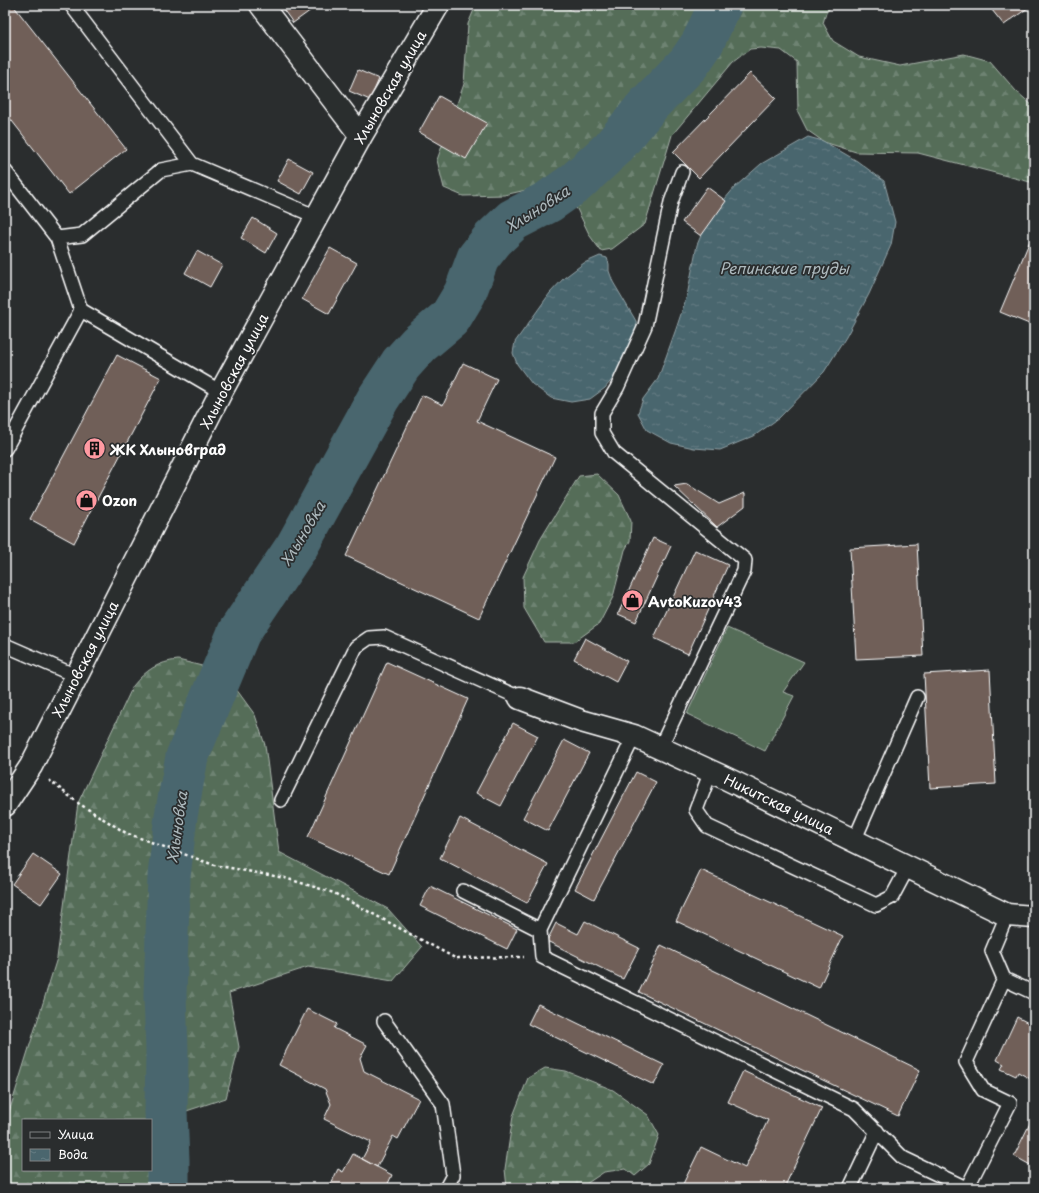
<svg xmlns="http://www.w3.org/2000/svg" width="1039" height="1193" font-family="'Playpen Sans',sans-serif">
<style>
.forest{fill:url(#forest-firs);stroke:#aab6ac}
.garden{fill:#556d59;stroke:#aab6ac}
.water{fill:url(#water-ripples);stroke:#92a3a8}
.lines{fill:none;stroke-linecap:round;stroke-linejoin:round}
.river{stroke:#4a666e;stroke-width:43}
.building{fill:#705f58;stroke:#fff}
.service-casing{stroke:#fff;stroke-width:16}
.minor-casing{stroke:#fff;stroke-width:25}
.path{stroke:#fff;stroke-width:2.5;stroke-dasharray:3 3;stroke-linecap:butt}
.service{stroke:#2a2d2e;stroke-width:13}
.minor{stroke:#2a2d2e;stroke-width:22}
.labels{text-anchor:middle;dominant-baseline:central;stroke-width:3.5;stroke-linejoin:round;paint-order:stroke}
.street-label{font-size:14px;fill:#fff;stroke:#2a2d2e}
.poi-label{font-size:14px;font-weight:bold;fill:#fff;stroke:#2a2d2e;text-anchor:start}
.water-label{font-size:15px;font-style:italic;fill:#aebabe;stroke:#2a2d2e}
</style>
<defs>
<pattern id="forest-firs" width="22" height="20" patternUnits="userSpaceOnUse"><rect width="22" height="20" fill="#556d59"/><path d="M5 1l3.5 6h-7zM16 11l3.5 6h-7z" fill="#6e8372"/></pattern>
<pattern id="water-ripples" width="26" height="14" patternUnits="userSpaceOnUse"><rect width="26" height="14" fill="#4a666e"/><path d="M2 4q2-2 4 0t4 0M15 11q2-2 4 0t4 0" fill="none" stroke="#657d84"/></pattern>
</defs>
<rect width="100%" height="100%" fill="#2a2d2e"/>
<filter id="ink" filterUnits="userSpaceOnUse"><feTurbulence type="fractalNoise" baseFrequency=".025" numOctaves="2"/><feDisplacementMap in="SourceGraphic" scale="8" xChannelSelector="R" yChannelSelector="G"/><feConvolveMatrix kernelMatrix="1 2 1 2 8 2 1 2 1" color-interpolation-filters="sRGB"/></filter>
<g filter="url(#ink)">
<path class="forest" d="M476,5H561L573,11L601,9L606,5H832L826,13L823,23L833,41L859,57L900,66L964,54L990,61L1016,91L1034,107V183L918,153L856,152L824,142L807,130L798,112L797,62L781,50L761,48L750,49L733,62L672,135L645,224L612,249L601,251L590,236L577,209L553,188L544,186L504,195L463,196L444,188L437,160L464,84L468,24Z
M597,474L619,495L631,521L630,541L625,550L613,597L599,624L574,642H544L524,608L523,577L540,540L579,476Z
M178,660L206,667L231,682L255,715L265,745L279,852L388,909L422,947L393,981L308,967L229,993L239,1047L226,1098L159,1120L151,1129V1120H23V1170H149L152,1177L176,1188H5V1125L57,958L78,803L133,686C146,670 158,662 178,660Z
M545,1068L566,1071L613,1090L648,1115L659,1135L649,1164L635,1176L626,1169L604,1172L580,1188H507L505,1169L513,1116L528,1078Z"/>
<path class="garden" d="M727,628L804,662L783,692L794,696L765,751L687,714Z"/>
<path class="water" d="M808,137L823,141L857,161L884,181L895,222L891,245L869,294L846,337L824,372L779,418L754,436L720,450L694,448L671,443L647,430L638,413L643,399L658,379L676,329L687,296L697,245L708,219L735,187L761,164Z
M600,256L607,258L609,264V271L613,282L636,321L637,336L623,366L605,388L590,399L571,402L551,398L532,384L517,364L513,353L515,342L550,293L564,278L584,263Z"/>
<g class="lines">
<path class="river" d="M168,1188V1160L166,1112L167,1051L165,995L169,876L176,816L187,757L239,632L297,546L378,399L401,364L419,344L450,318L465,293L478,258L493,239L513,220L548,202L575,183L612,149L649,104L689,63L702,44L720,5"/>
</g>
<path class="building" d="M5,5H13L126,149L69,194L5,112Z
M280,5H318L293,23Z
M988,5H1032L1004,25Z
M358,70L379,79L370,100L349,91Z
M750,73L776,98L699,178L673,152Z
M439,96L487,123L466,159L419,132Z
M289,159L313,172L301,194L277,181Z
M707,187L726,201L701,236L682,222Z
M253,218L277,233L266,253L241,238Z
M1034,231V326L1000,312Z
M330,248L357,263L329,314L302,299Z
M197,251L222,265L210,287L185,273Z
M117,355L161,378L74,543L30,519Z
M463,363L497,379L477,421L555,457L479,618L346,556L422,395L443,405Z
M687,484L719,504L745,493V506L717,527L674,486Z
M653,538L671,546L636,622L618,614Z
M917,544L923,656L856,659L850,548Z
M695,550L728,565L688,654L654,638Z
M585,638L627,661L616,682L574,659Z
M387,662L468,699L389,874L308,837Z
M990,670L996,784L930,788L924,674Z
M513,723L538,736L501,806L476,793Z
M564,740L589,753L548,831L523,818Z
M636,772L656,782L594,899L575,889Z
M460,818L548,864L527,903L440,858Z
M33,854L62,874L41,904L12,884Z
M701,870L843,936L819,988L676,921Z
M430,886L517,929L507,949L420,906Z
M585,921L639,948L623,979L547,941L556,923L578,934Z
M661,945L920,1070L898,1116L639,992Z
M538,1004L664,1065L654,1085L528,1024Z
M307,1009L337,1024L334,1028L367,1045L360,1058L364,1071L419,1099L398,1139L393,1136L377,1167L362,1159L371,1142L324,1119L331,1104L325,1089L279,1065Z
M1017,1017L1034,1026V1081L1018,1072L1016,1076L1001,1069L1004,1064L997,1060Z
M743,1071L822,1108L784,1188H681L701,1147L745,1168L768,1120L728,1102Z
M1034,1115V1167L1014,1156Z
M353,1154L392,1175L386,1188H329L338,1169L343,1172Z"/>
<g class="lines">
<defs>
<path id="service" d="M71,5L192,164
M5,171L57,238L81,310
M57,238L82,235L161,170L192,164L317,217
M5,449L81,310L221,392
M5,645L76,676
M660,748L744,571L745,560L614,453L602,433V413L617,388L645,326L671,202L682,172
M711,771L696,810L707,826L876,905L892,897L908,867
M281,800L356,647L369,638L384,637L520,698
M854,841L917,697
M463,891L540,930L542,957L854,1109L903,1158L966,1188
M540,930L634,736
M1004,979L1034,993
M384,1021L443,1104L453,1175L446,1188
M850,1188L877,1131
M967,1188L1010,1103L983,1090L966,1062L1004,979L992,951L1007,915"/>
<path id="minor" d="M261,5L361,136
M520,698L581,721L634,736L723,777L1007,915L1034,917
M5,805L31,766L221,392L361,136L438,5"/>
</defs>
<use href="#service" class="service-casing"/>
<use href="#minor" class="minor-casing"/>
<path class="path" d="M49,780L78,803L126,833L214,865L285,878L334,893L455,958L524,957"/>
<use href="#service" class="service"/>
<use href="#minor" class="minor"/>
</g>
</g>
<defs>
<symbol id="building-disc" viewBox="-11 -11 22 22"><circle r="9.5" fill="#ff9aa2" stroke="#2a2d2e"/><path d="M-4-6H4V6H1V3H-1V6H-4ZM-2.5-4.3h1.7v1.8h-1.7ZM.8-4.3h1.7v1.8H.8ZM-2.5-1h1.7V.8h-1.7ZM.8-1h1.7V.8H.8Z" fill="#111"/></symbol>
<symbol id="shop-disc" viewBox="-11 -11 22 22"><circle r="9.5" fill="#ff9aa2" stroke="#2a2d2e"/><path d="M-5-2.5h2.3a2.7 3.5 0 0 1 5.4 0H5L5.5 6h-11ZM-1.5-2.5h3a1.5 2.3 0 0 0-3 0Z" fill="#111"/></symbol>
</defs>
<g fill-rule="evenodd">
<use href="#building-disc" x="82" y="436" width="25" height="25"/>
<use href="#shop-disc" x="74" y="488" width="25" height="25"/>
<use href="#shop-disc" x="620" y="588" width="25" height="25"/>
</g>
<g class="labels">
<g class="street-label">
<text transform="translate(390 87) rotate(-60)">Хлыновская улица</text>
<text transform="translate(234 371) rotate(-62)">Хлыновская улица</text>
<text transform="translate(85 659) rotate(-63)">Хлыновская улица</text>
<text transform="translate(779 804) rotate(26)">Никитская улица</text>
</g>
<g class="poi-label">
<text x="110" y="449">ЖК Хлыновград</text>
<text x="102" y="500">Ozon</text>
<text x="648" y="601">AvtoKuzov43</text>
</g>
<g class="water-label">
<text transform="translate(537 208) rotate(-33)">Хлыновка</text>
<text x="784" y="267">Репинские пруды</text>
<text transform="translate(302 533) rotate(-59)">Хлыновка</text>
<text transform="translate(176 827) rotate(-82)">Хлыновка</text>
</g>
</g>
<rect width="1039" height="1193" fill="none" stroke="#2a2d2e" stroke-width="20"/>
<rect x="10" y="10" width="1019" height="1173" fill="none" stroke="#fff" stroke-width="1.5" filter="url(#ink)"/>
<rect x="22" y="1119" width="130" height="52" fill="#2a2d2e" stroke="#7f8182"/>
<rect x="30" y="1132" width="20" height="6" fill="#2a2d2e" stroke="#7f8182"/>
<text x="58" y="1139" font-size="12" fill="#ffffff">Улица</text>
<rect x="30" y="1149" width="20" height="12" fill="url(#water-ripples)" stroke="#7f8182"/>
<text x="58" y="1159" font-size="12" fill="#ffffff">Вода</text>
</svg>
